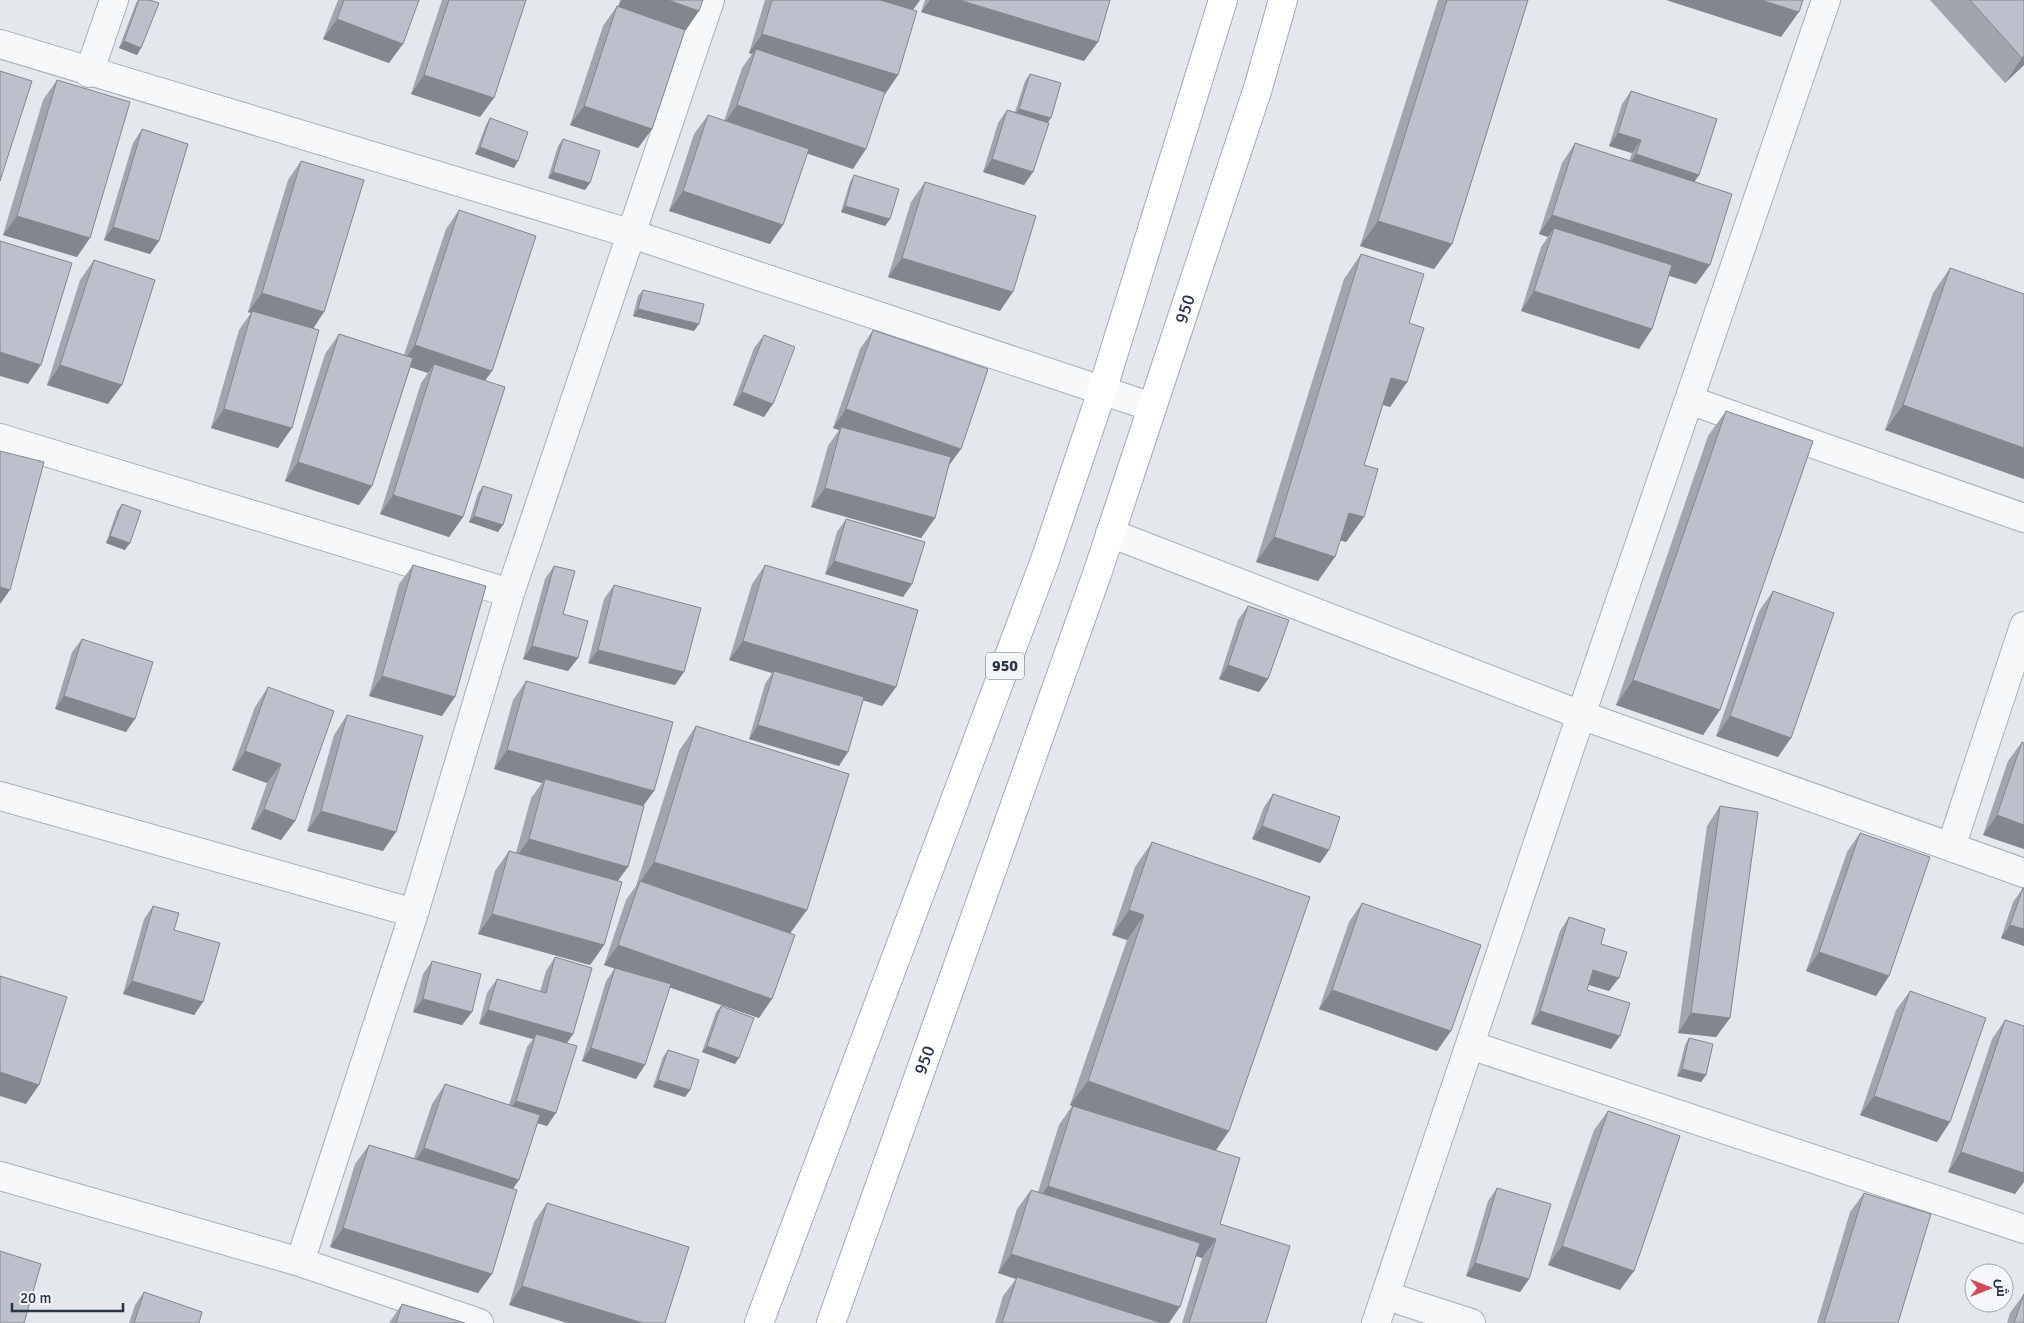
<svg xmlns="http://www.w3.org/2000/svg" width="2024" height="1323" font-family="Signika,Cairo,sans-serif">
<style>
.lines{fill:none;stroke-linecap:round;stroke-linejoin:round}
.minor-casing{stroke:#a9aeb7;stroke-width:30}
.primary-casing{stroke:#a3abb8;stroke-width:30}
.minor{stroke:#f7f8fa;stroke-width:28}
.primary{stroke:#fff;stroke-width:28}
.wall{fill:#a1a5ae}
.shaded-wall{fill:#83868d}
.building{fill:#bbc0ca;stroke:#83868d}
.labels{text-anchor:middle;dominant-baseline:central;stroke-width:4;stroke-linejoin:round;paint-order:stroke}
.shield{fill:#f4f6f9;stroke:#676e7b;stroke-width:1}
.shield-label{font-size:16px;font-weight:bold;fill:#2b3445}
.street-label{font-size:18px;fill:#2b3445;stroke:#f4f6f9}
</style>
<rect width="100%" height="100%" fill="#e4e7ec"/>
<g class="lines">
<defs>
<path id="minor" d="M0,44L632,234L1152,407
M89,73L114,0
M1689,400L2024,518
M0,438L510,593
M1110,533L1581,715L2024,873
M0,796L414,913
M1951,847L2024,626
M1470,1045L2024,1229
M0,1176L300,1262L479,1323
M300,1262L414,913L510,593L710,0
M1387,1296L1471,1323
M1376,1323L1581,715L1826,0"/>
<g id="primary">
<path d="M759,1323L1045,560L1102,391L1223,0"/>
<path id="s1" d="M831,1323L1098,571L1258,88L1283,0"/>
</g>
</defs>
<use href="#minor" class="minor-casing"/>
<use href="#primary" class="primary-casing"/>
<use href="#minor" class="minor"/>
<use href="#primary" class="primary"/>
</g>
<path class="wall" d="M138,0H150L137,55L119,48L136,3Z
M338,0H419L389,63L323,39Z
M442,0H526L480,117L411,94Z
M620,0H703L686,30H685L652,129L638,148L570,125L603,26L617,6L618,7Z
M765,0H920L913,10L898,75L885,94L853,169L807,153L770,244L669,211L694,134L708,115L724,121L742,68L752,54L749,53Z
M925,0H1110L1084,61L921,12Z
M1438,0H1528L1452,244L1434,269L1360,246Z
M1930,0H2024V65L2005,83Z
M1030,74L1048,122L1033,172L1024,185L983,172L998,123L1007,110L1015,112L1025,81Z
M57,80L77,257L3,235L43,100Z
M1631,91L1699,175L1694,182L1696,284L1669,276L1652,329L1639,349L1521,311L1541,247L1548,237L1539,234L1562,163L1575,143L1629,161L1632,153L1609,146L1622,104Z
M490,118L514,168L475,154L486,125Z
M142,129L159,241L150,254L104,240L133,143Z
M563,139L585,190L548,178L558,146Z
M301,161L313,328L278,448L211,428L239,330L251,313L248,312L288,180Z
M854,175L890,219L885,226L841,212L850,182Z
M925,182L1000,311L888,277L911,202Z
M459,210L492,371L485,380L463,517L449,537L380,514L421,383L428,373L410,367L372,486L359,505L285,481L325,354L339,334L404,355L446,229Z
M1361,254L1409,323L1407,382L1390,407L1383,405L1364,465V517L1346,542L1340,540L1318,581L1256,562L1344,279Z
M94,260L108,404L47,385L80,280Z
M1950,268L2024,294V479L1885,430L1933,293Z
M643,290L694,331L633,316L638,296Z
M873,330L949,465L935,518L921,538L811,507L828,446L839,430L833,428L860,349Z
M764,335V417L733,405L754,348Z
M1726,411L1720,710L1703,735L1616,705L1708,436Z
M483,486L498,532L469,522L478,493Z
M122,504L125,550L106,543L117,511Z
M846,519L912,584L903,597L825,574L837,532Z
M413,565L442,716L369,696L399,584Z
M765,565L896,687L882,706L863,700L839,766L749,739L765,684L772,673L729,660L752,584Z
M554,566L563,614L578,658L568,671L523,659L545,579Z
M614,585L675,685L588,663L604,599Z
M1773,591L1778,757L1716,736L1759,611Z
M1248,606L1268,679L1259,692L1219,679L1238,620Z
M82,639L126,732L55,709L72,652Z
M526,681L654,791L643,806L618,881L604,945L590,965L478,934L495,871L509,851L516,853L531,798L542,783L494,769L513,700Z
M268,687L295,821L281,840L251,829L267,783L232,770L255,707Z
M347,715L383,851L307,831L334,735Z
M696,726L790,933L759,1018L670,987L636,1079L582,1061L606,981L615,968L604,965L626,900L636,886L679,751Z
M2022,742L2024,743V849L1983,835L2008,761Z
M1273,794L1329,850L1320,863L1252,839L1264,807Z
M1720,806L1730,1018L1716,1037L1678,1033L1707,826Z
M1860,833L1889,976L1876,996L1806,971L1847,852Z
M1152,842L1216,1150L1220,1224L1266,1323H1182L1202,1258L1196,1256L1169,1323H995L1003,1296L1016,1279L998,1273L1017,1209L1031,1190L1038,1192L1059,1125L1072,1106L1070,1105L1127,940L1112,935L1135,867Z
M2023,888L2024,946L2001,938L2013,902Z
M1362,903L1437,1051L1319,1009L1349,922Z
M153,906L174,930L203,1002L194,1015L123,994L144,919Z
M1569,917L1601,944L1609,991L1588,985L1587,990L1611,1049L1531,1024L1560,931Z
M555,957L573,1034L567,1043L547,1126L538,1123L513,1189L478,1293L330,1247L355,1164L369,1145L414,1158L432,1104L445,1084L509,1105L527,1047L533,1039L479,1024L487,993L497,979L540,992L546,971Z
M432,961L472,1012L462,1025L413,1012L423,974Z
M1910,991L1937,1142L1860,1115L1896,1010Z
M721,1006L735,1064L702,1052L716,1012Z
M2005,1020L2015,1194L1948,1172L1992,1039Z
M1689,1038L1706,1075L1701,1082L1677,1076L1685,1045Z
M668,1050L690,1090L685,1097L653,1087L663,1057Z
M1608,1111L1620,1290L1548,1265L1594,1130Z
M1497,1188L1529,1279L1520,1292L1466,1276L1488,1201Z
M1864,1193L1898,1323H1817L1850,1212Z
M547,1203L689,1247L509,1305L534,1222Z
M144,1292L199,1323H129L135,1305Z
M2024,1294V1323H2007L2010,1313Z
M402,1304L465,1323H389Z"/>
<path class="shaded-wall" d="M622,0H668L699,11L686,30L618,7Z
M874,0H920L912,11Z
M930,0H959L1098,42L1084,61L921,12Z
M1666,0H1761L1799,12L1781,37Z
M337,19L403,44L389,63L323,39Z
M762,34L898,75L885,94L756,49L752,54L749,53Z
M124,41L141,48L137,55L119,48Z
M2024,56V65L2005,83L2022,58Z
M424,75L494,98L480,117L411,94Z
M737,105L866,149L853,169L723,125Z
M584,106L652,129L638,148L570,125Z
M1019,109L1051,118L1046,125L1014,116Z
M1618,133L1641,140L1632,153L1609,146Z
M480,147L518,161L514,168L475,154Z
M1636,154L1699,175L1690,188L1627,168Z
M992,159L1033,172L1024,185L983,172Z
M553,172L590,183L585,190L548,178Z
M683,191L783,225L770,244L669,211Z
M845,206L890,219L885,226L841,212Z
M1552,215L1710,265L1696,284L1551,238L1554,228L1548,237L1539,234Z
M17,216L90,238L77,257L3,235Z
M1378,221L1452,244L1434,269L1360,246Z
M113,227L159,241L150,254L104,240Z
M902,258L1013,292L1000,311L888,277Z
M1534,291L1652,329L1639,349L1521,311Z
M262,293L324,312L311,332L252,311L251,313L248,312Z
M638,309L699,324L694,331L633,316Z
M415,345L492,371L478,390L434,364L428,373L401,364Z
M0,352L41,365L28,384L0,376Z
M60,365L122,385L108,404L47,385Z
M1391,378L1407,382L1390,407L1374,402Z
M742,392L773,404L764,417L733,405Z
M1903,405L2024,448V479L1885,430Z
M224,409L292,428L278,448L211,428Z
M846,409L961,449L947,468L841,427L839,430L833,428Z
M298,462L372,486L359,505L285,481Z
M825,488L935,518L921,538L811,507Z
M393,495L463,517L449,537L380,514Z
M1349,513L1364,517L1346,542L1331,538Z
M474,516L503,525L498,532L469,522Z
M110,536L130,543L125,550L106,543Z
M1274,537L1335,557L1318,581L1256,562Z
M834,561L912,584L903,597L825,574Z
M0,587L10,590L0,604Z
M743,641L896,687L882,706L773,673L774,671L772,673L729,660Z
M532,646L578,658L568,671L523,659Z
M598,650L684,672L675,685L588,663Z
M1228,665L1268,679L1259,692L1219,679Z
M382,676L455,697L442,716L369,696Z
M1633,680L1720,710L1703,735L1616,705Z
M64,696L135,719L126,732L55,709Z
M1730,716L1791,738L1778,757L1716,736Z
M758,725L848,752L839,766L749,739Z
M507,750L654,791L640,810L545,779L542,783L494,769Z
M245,751L281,764L267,783L232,770Z
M264,809L295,821L281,840L251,829Z
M321,811L396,832L383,851L307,831Z
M1997,815L2024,825V849L1983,835Z
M1262,826L1329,850L1320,863L1252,839Z
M529,839L628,867L614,886L515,859Z
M654,862L807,910L789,935L640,882Z
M1129,910L1144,915L1127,940L1112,935Z
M492,914L604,945L590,965L478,934Z
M2010,925L2024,929V946L2001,938Z
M618,945L772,999L759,1018L604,965Z
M1819,952L1889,976L1876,996L1806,971Z
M1593,970L1619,978L1609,991L1584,983Z
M132,981L203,1002L194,1015L123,994Z
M1332,990L1451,1031L1437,1051L1319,1009Z
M423,999L472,1012L462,1025L413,1012Z
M488,1010L573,1034L564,1047L536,1034L533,1039L479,1024Z
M1540,1011L1620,1036L1611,1049L1531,1024Z
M1691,1013L1730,1018L1716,1037L1678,1033Z
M707,1046L739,1058L735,1064L702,1052Z
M591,1048L645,1065L636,1079L582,1061Z
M1682,1069L1706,1075L1701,1082L1677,1076Z
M0,1072L39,1085L26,1104L0,1096Z
M658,1080L690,1090L685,1097L653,1087Z
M1088,1081L1229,1131L1212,1156L1070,1105Z
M1874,1096L1950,1122L1937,1142L1860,1115Z
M516,1101L556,1113L547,1126L506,1114Z
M424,1148L519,1180L506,1199L411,1167Z
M1961,1152L2024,1173V1182L2015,1194L1948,1172Z
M1048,1186L1216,1239L1202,1258L1034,1205Z
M343,1228L492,1274L478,1293L330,1247Z
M1562,1246L1634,1271L1620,1290L1548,1265Z
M1011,1254L1180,1307L1169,1323H1157L1017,1277L1016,1279L998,1273Z
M1475,1263L1529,1279L1520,1292L1466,1276Z
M522,1286L643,1323H567L509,1305Z"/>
<path class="building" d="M139,0H150L159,3L141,48L124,41Z
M344,0H419L403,44L337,19Z
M449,0H526L494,98L424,75Z
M668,0H703L699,11Z
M772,0H880L917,11L898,75L762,34Z
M959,0H1110L1098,42Z
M1447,0H1528L1452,244L1378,221Z
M1761,0H1803L1799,12Z
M1970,0H2024V56L2022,58Z
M617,6L685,30L652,129L584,106Z
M756,49L885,92L866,149L737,105Z
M0,71L32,81L0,181Z
M1030,74L1061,83L1051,118L1019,109Z
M57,80L130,102L90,238L17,216Z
M1631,91L1717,119L1699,175L1636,154L1641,140L1618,133Z
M1007,110L1049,123L1033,172L992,159Z
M708,115L809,149L783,225L683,191Z
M490,118L528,132L518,161L480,147Z
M142,129L188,144L159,241L113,227Z
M563,139L600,151L590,183L553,172Z
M1575,143L1732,194L1710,265L1552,215Z
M301,161L364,180L324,312L262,293Z
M854,175L899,189L890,219L845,206Z
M925,182L1036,216L1013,292L902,258Z
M459,210L536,236L492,371L415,345Z
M1554,228L1672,265L1652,329L1534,291Z
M0,241L72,263L41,365L0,352Z
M1361,254L1424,274L1409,323L1424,328L1407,382L1391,378L1364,465L1378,469L1364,517L1349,513L1335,557L1274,537Z
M94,260L155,280L122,385L60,365Z
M1950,268L2024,294V448L1903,405Z
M643,290L704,304L699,324L638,309Z
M252,311L319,330L292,428L224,409Z
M873,330L988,369L961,449L846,409Z
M339,334L413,358L372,486L298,462Z
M764,335L795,347L773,404L742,392Z
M434,364L505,387L463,517L393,495Z
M1726,411L1813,441L1720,710L1633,680Z
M841,427L951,457L935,518L825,488Z
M0,451L44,462L10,590L0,587Z
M483,486L512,495L503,525L474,516Z
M122,504L141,511L130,543L110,536Z
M846,519L925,542L912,584L834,561Z
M413,565L486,586L455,697L382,676Z
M765,565L918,610L896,687L743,641Z
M554,566L575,571L563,614L588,621L578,658L532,646Z
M614,585L701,608L684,672L598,650Z
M1773,591L1834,613L1791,738L1730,716Z
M1248,606L1289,620L1268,679L1228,665Z
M82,639L153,662L135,719L64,696Z
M774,671L864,697L848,752L758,725Z
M526,681L673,722L654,791L507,750Z
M268,687L334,711L295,821L264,809L281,764L245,751Z
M347,715L423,736L396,832L321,811Z
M696,726L849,774L807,910L654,862Z
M2022,742L2024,743V825L1997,815Z
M545,779L644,806L628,867L529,839Z
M1273,794L1340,817L1329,850L1262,826Z
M1720,806L1758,812L1730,1018L1691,1013Z
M1860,833L1930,857L1889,976L1819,952Z
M1152,842L1310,897L1229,1131L1088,1081L1144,915L1129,910Z
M509,851L622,882L604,945L492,914Z
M640,881L795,935L772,999L618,945Z
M2023,888L2024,889V929L2010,925Z
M1362,903L1481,945L1451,1031L1332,990Z
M153,906L179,913L174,930L220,943L203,1002L132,981Z
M1569,917L1605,929L1601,944L1627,952L1619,978L1593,970L1587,990L1630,1003L1620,1036L1540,1011Z
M555,957L592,968L573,1034L488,1010L497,979L546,993Z
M432,961L481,974L472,1012L423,999Z
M615,968L671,984L645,1065L591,1048Z
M0,976L67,997L39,1085L0,1072Z
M1910,991L1986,1018L1950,1122L1874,1096Z
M721,1006L754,1018L739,1058L707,1046Z
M2005,1020L2024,1026V1173L1961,1152Z
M536,1034L577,1046L556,1113L516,1101Z
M1689,1038L1713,1044L1706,1075L1682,1069Z
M668,1050L699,1060L690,1090L658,1080Z
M445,1084L540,1115L519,1180L424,1148Z
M1073,1106L1240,1158L1220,1224L1290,1246L1266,1323H1189L1216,1239L1048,1186Z
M1608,1111L1680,1136L1634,1271L1562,1246Z
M369,1145L517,1190L492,1274L343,1228Z
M1497,1188L1551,1204L1529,1279L1475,1263Z
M1031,1190L1200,1243L1180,1307L1011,1254Z
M1864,1193L1931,1214L1898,1323H1824Z
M547,1203L689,1247L665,1323H643L522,1286Z
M0,1251L41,1264L24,1323H0Z
M1017,1277L1162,1323H1002Z
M144,1292L202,1312L199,1323H134Z
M2024,1294V1323H2014Z
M402,1304L465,1323H396Z"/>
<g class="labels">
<rect class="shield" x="986" y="652.5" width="38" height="27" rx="4"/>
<g class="shield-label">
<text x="1005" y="666">950</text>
</g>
<g class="street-label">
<text stroke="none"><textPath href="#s1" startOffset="1074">950</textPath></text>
<text stroke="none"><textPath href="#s1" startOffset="279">950</textPath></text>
</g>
</g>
<g transform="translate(1989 1288) rotate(90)"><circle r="24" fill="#f4f6f9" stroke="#a4a8b1"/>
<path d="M0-4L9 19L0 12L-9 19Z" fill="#d1495b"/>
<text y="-8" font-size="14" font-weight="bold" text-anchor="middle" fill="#2b3445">ش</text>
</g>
<path d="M12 1303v8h111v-8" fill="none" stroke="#2b3445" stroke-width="2.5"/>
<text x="20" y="1303" font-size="15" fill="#2b3445" stroke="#f4f6f9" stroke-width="4" paint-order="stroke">20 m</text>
</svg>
